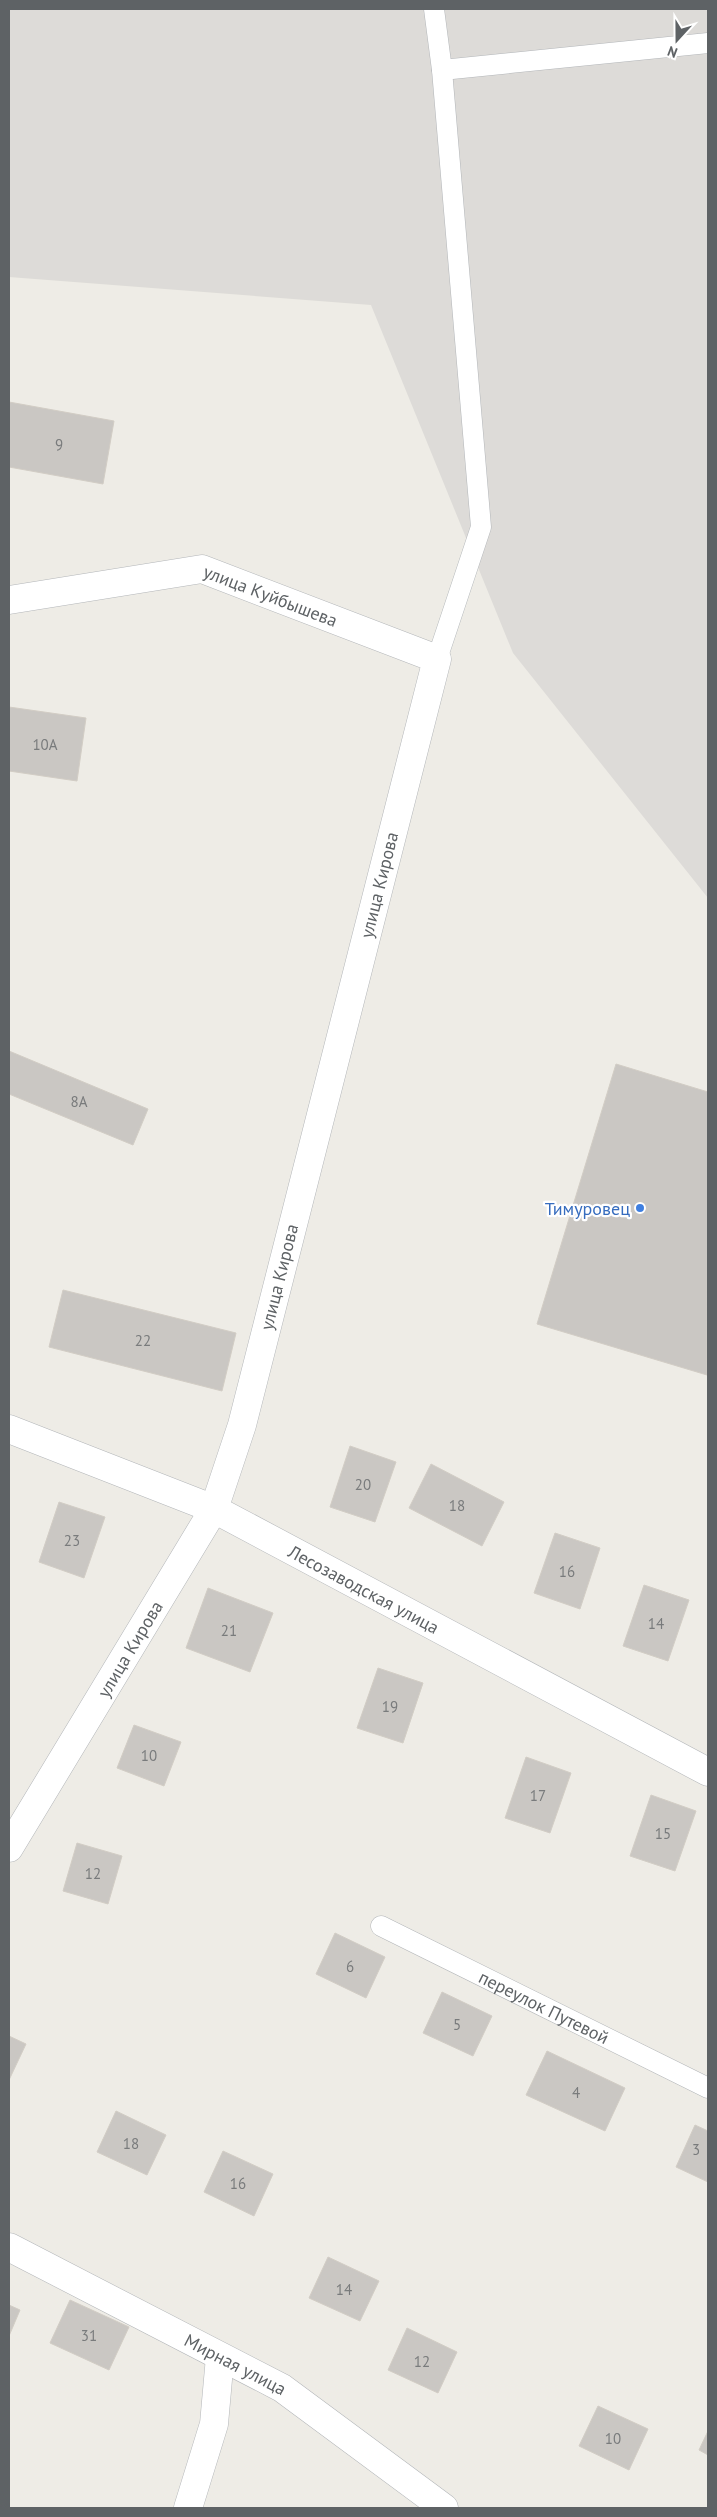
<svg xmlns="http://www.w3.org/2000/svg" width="717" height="2517" font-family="'PT Sans',sans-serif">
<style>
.industrial{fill:#dddbd8}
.building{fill:#cac7c3;stroke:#d2cdc5}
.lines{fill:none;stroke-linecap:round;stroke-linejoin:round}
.lane-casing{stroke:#b3b6b9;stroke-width:21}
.street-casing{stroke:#b3b6b9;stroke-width:29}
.lane{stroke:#fff;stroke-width:20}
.street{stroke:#fff;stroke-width:28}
.shop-dot{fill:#3f7fe0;stroke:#fff;stroke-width:2}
.labels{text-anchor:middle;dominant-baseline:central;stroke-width:4.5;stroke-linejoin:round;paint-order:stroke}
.number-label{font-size:15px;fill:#797b7c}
.street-label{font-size:18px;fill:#5e6265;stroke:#fff}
.shop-label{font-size:18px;fill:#366cbe;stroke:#fff;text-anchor:end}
</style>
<rect width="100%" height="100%" fill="#eeece6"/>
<path class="industrial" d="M9,9H708V898L513,653L371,305L9,277Z"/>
<path class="building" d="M9,402L114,421L103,484L9,467Z
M9,707L86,718L77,781L9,771Z
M9,1051L148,1109L133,1145L9,1094Z
M616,1064L708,1092L707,1375L537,1324Z
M63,1290L236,1333L222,1391L49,1347Z
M350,1446L396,1462L375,1522L330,1507Z
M431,1464L504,1502L482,1546L409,1508Z
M59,1502L105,1517L84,1578L39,1562Z
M555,1533L600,1548L580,1609L534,1593Z
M644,1585L689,1600L668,1661L623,1646Z
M208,1588L273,1613L250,1672L186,1648Z
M378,1668L423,1683L403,1743L357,1728Z
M134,1725L181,1742L164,1786L117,1768Z
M526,1757L571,1773L550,1833L505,1818Z
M651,1795L696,1811L675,1871L630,1856Z
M77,1843L122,1856L108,1904L63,1891Z
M335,1933L385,1957L366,1998L316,1974Z
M442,1992L492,2016L473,2056L423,2033Z
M9,2036L26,2044L9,2080Z
M547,2051L625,2088L605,2131L526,2095Z
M116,2111L166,2135L147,2175L97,2152Z
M695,2125L708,2131V2182L676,2167Z
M223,2151L273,2174L254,2216L204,2192Z
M328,2257L379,2281L360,2321L309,2298Z
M70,2300L129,2327L109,2370L50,2343Z
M9,2305L20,2310L9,2336Z
M407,2328L457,2352L438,2393L388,2370Z
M598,2406L648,2429L629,2470L579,2446Z
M708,2431V2455L699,2450Z"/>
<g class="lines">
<defs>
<g id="lane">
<path d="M434,9L442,70L481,527L437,659"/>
<path d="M442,70L708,43"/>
<path id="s1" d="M381,1926L708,2088"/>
</g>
<g id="street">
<path id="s2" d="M9,600L202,569L437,659L242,1425L214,1509L9,1848"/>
<path id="s3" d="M9,1429L214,1509L708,1772"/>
<path id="s4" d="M9,2247L282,2388L444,2508"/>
<path d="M188,2508L214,2424L220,2357"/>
</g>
</defs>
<use href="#lane" class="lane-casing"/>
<use href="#street" class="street-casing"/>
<use href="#lane" class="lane"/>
<use href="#street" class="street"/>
</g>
<circle class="shop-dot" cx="640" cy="1208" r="5"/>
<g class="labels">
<g class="number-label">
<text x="59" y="444">9</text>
<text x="45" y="744">10А</text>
<text x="79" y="1101">8А</text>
<text x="143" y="1340">22</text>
<text x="363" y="1484">20</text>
<text x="457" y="1505">18</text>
<text x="72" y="1540">23</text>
<text x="567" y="1571">16</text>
<text x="656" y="1623">14</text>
<text x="229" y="1630">21</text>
<text x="390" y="1706">19</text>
<text x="149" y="1755">10</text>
<text x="538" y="1795">17</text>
<text x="663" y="1833">15</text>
<text x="93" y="1873">12</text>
<text x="350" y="1966">6</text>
<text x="457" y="2024">5</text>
<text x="576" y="2092">4</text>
<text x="131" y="2143">18</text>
<text x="696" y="2149">3</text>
<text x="238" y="2183">16</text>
<text x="344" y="2289">14</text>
<text x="89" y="2335">31</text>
<text x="422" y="2361">12</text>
<text x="613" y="2438">10</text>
</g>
<g class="street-label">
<text stroke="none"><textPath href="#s2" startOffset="269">улица Куйбышева</textPath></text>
<text transform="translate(379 885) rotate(-76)">улица Кирова</text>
<text transform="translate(279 1277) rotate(-76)">улица Кирова</text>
<text stroke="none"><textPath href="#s3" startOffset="390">Лесозаводская улица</textPath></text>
<text transform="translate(130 1649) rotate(-59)">улица Кирова</text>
<text stroke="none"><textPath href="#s1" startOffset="182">переулок Путевой</textPath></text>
<text stroke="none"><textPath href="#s4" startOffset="255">Мирная улица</textPath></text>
</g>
<g class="shop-label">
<text x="630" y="1208">Тимуровец</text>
</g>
</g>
<rect width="717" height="2517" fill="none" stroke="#5e6265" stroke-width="20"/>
<g transform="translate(677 40) rotate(201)" stroke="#ffffff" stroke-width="4" paint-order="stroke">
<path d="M0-4L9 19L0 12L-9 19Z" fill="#5e6265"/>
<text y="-8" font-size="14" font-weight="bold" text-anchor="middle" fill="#5e6265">N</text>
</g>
</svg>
